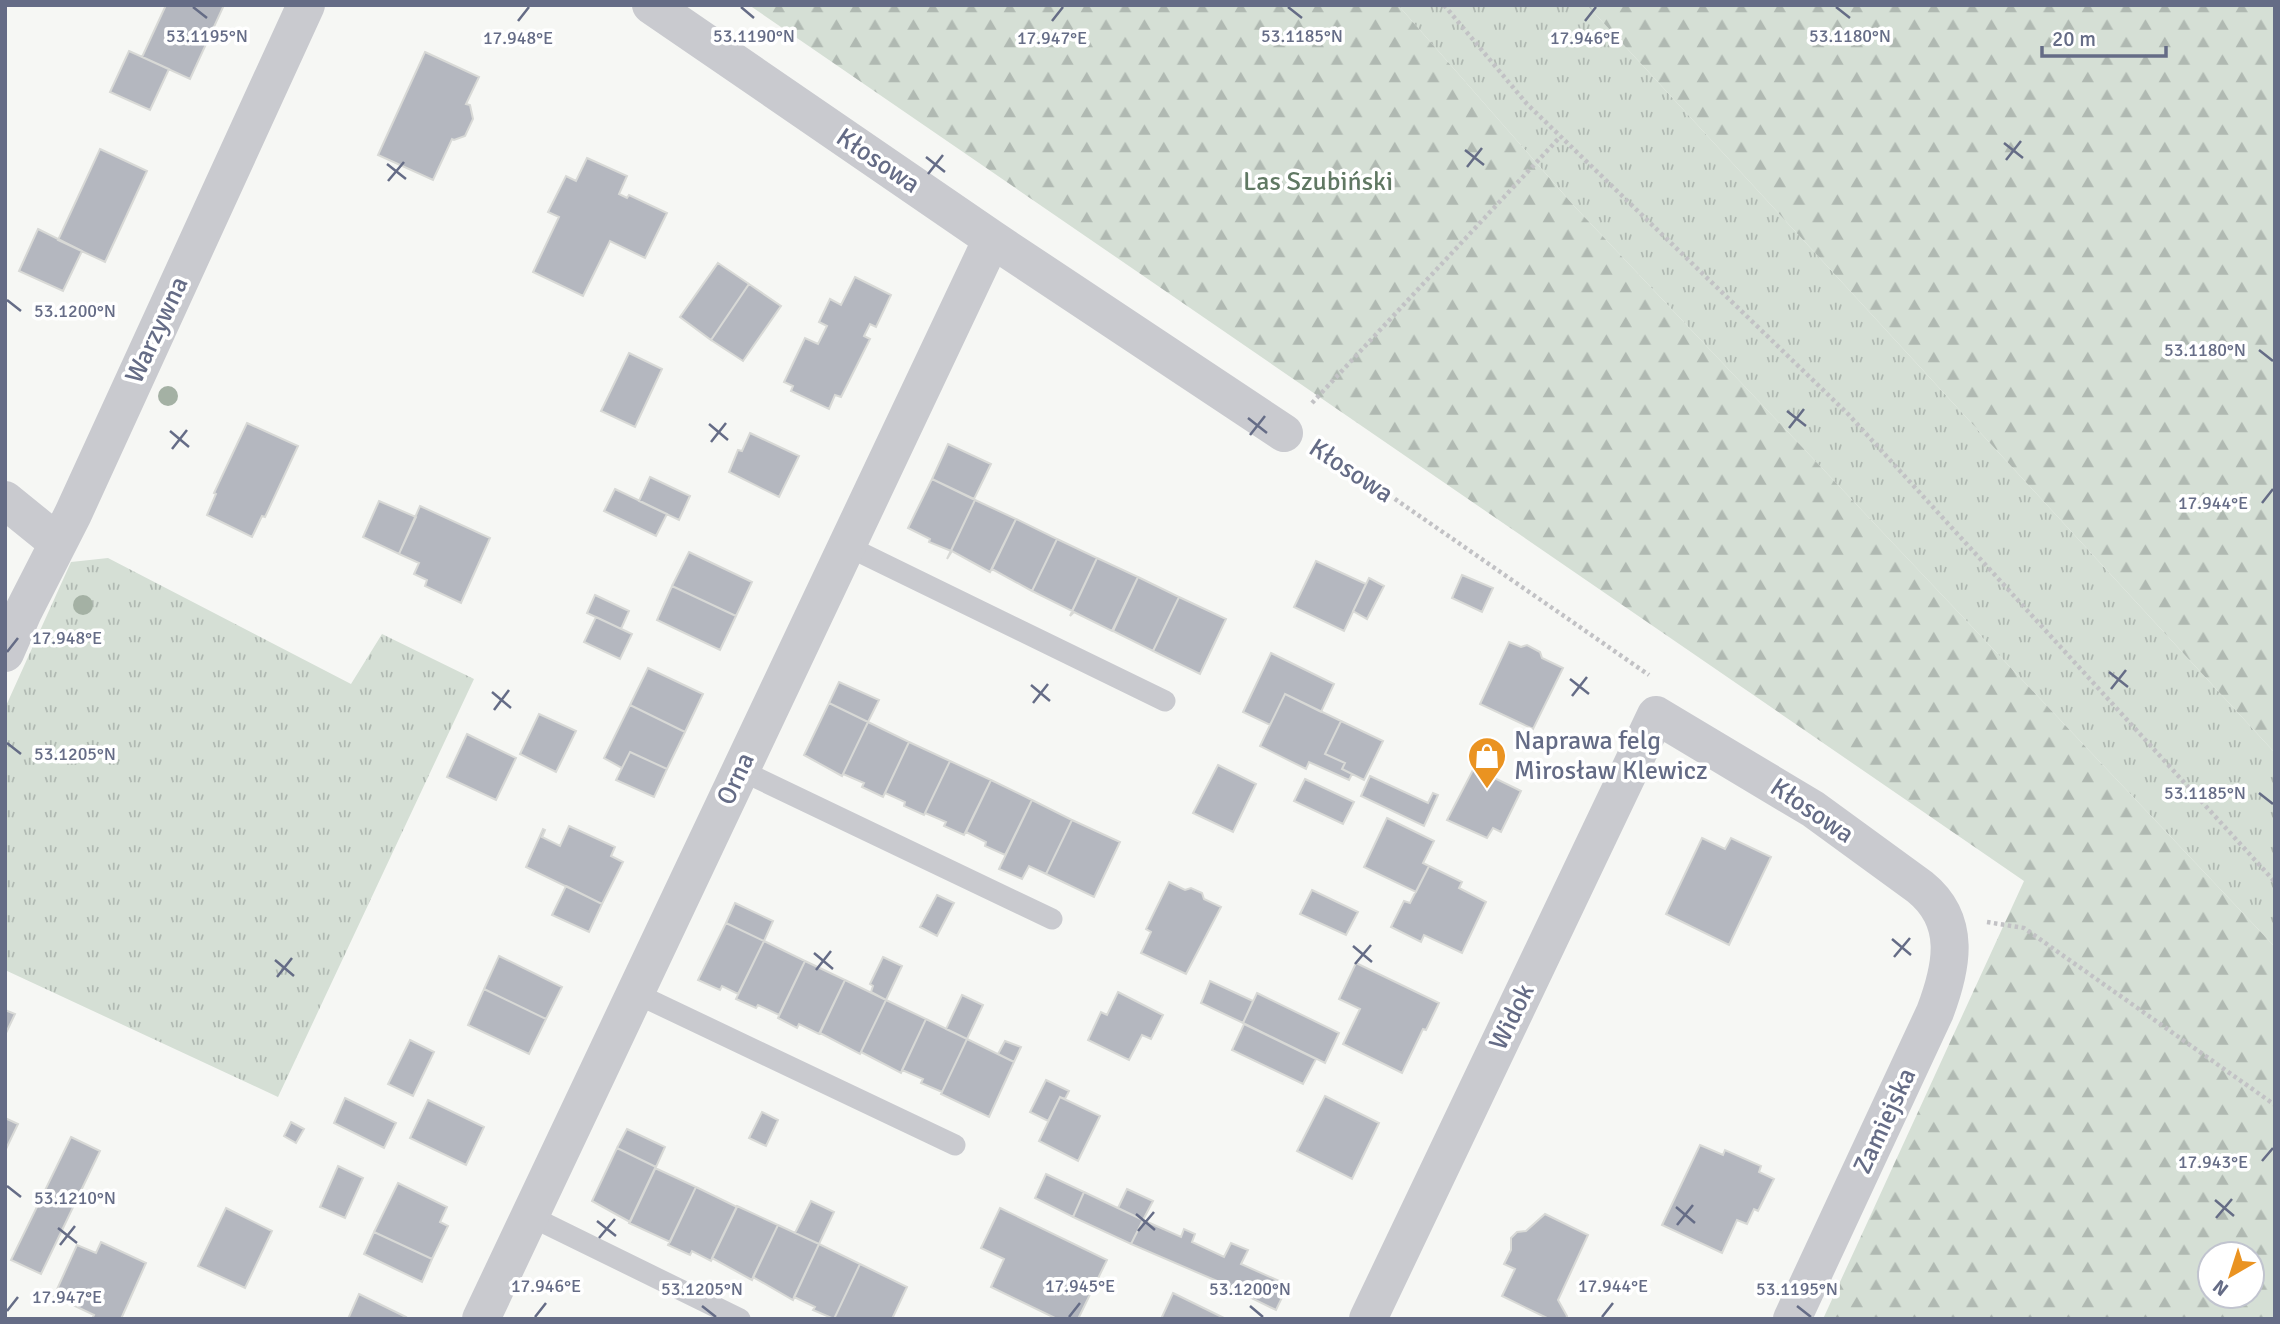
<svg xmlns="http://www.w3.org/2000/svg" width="2280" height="1324" font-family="Signika,sans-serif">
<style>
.grass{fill:url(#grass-tufts)}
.forest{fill:url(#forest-firs);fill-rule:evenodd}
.building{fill:#b4b7bf;stroke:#d8d9d6;stroke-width:2}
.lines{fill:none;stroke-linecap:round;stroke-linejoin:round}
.path{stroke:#c2c2c5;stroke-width:4.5;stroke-dasharray:3.5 3.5;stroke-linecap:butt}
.service{stroke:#c9cacf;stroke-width:21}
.minor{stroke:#c9cacf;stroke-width:38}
.tree{fill:#a4b1a4}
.ticks{fill:none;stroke:#656c86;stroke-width:2.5}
.labels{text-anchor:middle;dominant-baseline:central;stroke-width:7;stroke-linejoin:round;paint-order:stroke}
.street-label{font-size:26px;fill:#656c86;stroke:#fff}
.park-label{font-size:26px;fill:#607863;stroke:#fff}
.poi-label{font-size:26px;fill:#656c86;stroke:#fff;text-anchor:start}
.ticks-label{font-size:18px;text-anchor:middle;fill:#656c86;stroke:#fff;stroke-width:7;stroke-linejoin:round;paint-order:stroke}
</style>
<defs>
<pattern id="grass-tufts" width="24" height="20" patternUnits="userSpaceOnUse" patternTransform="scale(1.75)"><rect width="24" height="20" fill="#d5dfd5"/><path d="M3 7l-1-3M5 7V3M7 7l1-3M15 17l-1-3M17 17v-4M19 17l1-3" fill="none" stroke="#b0b9b2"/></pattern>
<pattern id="forest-firs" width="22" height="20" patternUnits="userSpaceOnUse" patternTransform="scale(1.75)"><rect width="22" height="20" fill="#d5dfd5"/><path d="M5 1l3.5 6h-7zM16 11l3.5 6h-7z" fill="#b0b9b2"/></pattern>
</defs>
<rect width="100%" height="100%" fill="#f6f7f4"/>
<path class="grass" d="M1398,5H1587L2275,753V947L1575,207Z
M108,558L351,684L382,634L474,679L278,1097L5,970V708L71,562Z"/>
<path class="forest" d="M749,5H1398L1575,207L2275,947V1319H1823L2024,881ZM2210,1254H2252V1296H2210Z
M1587,5H2275V753Z"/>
<path class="building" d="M166,5H224L190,79L142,57Z
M129,51L169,69L150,110L110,92Z
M425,52L479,77L466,104L470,105L473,119L465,136L454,140L452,139L433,180L378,155Z
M100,149L147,171L105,262L58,240Z
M587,158L627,176L619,194L627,198L629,195L667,213L645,258L610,241L583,296L533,272L559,217L548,212L566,176L576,181Z
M38,229L82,251L63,291L19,271Z
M718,263L749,284L711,340L680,317Z
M855,277L891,295L876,327L870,324L864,336L870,339L841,397L835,395L829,409L791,391L793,386L784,382L805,338L818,344L827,326L819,322L830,299L841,305Z
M749,284L781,306L743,361L711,340Z
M629,353L662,369L635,427L601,411Z
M247,423L298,446L265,517L262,516L252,537L207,515L216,494L214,493Z
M750,433L799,456L779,497L729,472L738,450L742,451Z
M948,444L991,464L974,499L932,479Z
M650,477L690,496L679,520L639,501Z
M932,479L975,500L951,551L929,542L930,539L908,528Z
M615,489L667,514L656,536L604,511Z
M975,500L1016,519L990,572L952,551L947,559Z
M379,501L416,517L399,554L363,537Z
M420,506L490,538L461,603L425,586L427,580L414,574L419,563L399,554Z
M1016,519L1057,539L1032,591L992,569Z
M1057,539L1097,558L1072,611L1032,591Z
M689,552L752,582L736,616L672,586Z
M1097,558L1138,577L1112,631L1074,612L1070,616Z
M1316,561L1366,584L1344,631L1294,607Z
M1462,575L1493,588L1482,612L1452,598Z
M1138,577L1179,597L1153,651L1113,631Z
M1369,578L1384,586L1367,619L1353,611Z
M672,586L736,616L720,650L657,620Z
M595,595L629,611L621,629L587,613Z
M1179,597L1226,619L1200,674L1153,651Z
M596,617L632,634L620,659L584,642Z
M1509,642L1521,647L1527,645L1540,652L1542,658L1563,668L1533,729L1480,704Z
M1271,653L1334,684L1321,712L1285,694L1270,725L1243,712Z
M648,668L703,694L685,732L630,705Z
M839,682L879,700L868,722L829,703Z
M1285,694L1341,721L1325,754L1345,763L1342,769L1352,774L1349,780L1309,762L1306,769L1260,746Z
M829,703L868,722L842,776L804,755Z
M630,705L685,732L667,769L630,752L622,768L604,758Z
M539,714L576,731L556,772L520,754Z
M1341,721L1383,741L1364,780L1342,769L1345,763L1325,754Z
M868,722L909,742L883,797L862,787L864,783L843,774Z
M467,734L516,758L496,800L447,777Z
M909,742L950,761L924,815L904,806L905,802L885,793Z
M630,752L667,769L654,797L616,780Z
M950,761L991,780L964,835L944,826L946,822L925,813Z
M1218,765L1256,784L1233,832L1193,813Z
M1474,768L1521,791L1501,832L1493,828L1487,838L1447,820Z
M1370,776L1428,803L1433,793L1438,795L1424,826L1361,796Z
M1305,779L1354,802L1343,824L1294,801Z
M991,780L1032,800L1005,855L985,846L986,842L966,832Z
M1032,800L1072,820L1046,874L1029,866L1022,879L999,869Z
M1387,818L1434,841L1423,863L1429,866L1416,892L1364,867Z
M1072,820L1120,842L1094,897L1046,874Z
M569,826L615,847L611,856L623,862L602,904L526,867L543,829L545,830L542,837L560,846Z
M1702,838L1725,849L1731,838L1771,857L1729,945L1666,914Z
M1429,866L1462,882L1459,888L1486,902L1462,953L1424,935L1421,942L1391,927L1404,901L1410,903Z
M1169,882L1185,890L1191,888L1202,893L1204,899L1221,907L1186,974L1141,953L1151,932L1146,929Z
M566,886L602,904L589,932L552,915Z
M1312,890L1358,912L1346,935L1300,914Z
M937,895L954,903L937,936L920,927Z
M735,903L773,921L764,941L726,923Z
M726,923L764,941L738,994L722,986L720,990L698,980Z
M764,941L805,961L779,1015L758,1005L756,1008L736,999Z
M499,956L562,987L546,1019L484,989Z
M883,957L902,966L886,1000L871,992L873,986L870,984Z
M805,961L845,980L819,1034L799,1024L797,1028L778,1018Z
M1356,963L1439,1003L1426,1030L1423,1029L1402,1073L1343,1044L1360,1009L1339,999Z
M845,980L886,1000L860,1054L820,1033Z
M1210,981L1253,1001L1243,1023L1201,1003Z
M484,989L546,1019L529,1054L468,1025Z
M1118,992L1163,1015L1151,1039L1142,1035L1129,1060L1088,1040L1101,1012L1107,1015Z
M1257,993L1339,1033L1325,1063L1243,1023Z
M962,995L983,1005L967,1039L946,1029Z
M886,1000L926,1019L901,1073L861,1052Z
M5,1010L15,1014L5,1035Z
M926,1019L967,1039L942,1092L921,1083L923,1079L902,1070Z
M1244,1024L1316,1059L1303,1084L1232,1050Z
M967,1039L1014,1062L989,1117L941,1094Z
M410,1040L434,1052L413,1096L388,1084Z
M1005,1041L1021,1047L1014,1062L998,1054Z
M1046,1080L1069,1091L1065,1099L1060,1097L1048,1121L1030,1112Z
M1325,1096L1379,1123L1352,1179L1297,1151Z
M1060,1097L1100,1116L1078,1161L1039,1141Z
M345,1098L396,1123L384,1148L334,1123Z
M428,1100L484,1127L466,1165L410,1138Z
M762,1112L778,1120L766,1146L749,1138Z
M5,1118L18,1124L5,1151Z
M291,1122L304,1129L296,1143L284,1136Z
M627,1129L665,1147L656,1167L617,1148Z
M71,1137L100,1151L41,1274L11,1260Z
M1700,1145L1723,1155L1725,1150L1761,1166L1759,1172L1774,1179L1758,1211L1754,1209L1747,1224L1737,1220L1722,1253L1662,1225Z
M617,1148L656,1167L630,1222L592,1201Z
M338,1166L363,1178L345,1218L320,1207Z
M655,1168L696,1187L670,1242L629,1223Z
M1046,1174L1084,1192L1073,1217L1035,1198Z
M398,1183L447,1207L440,1222L448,1226L432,1259L374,1232Z
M696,1187L737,1207L711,1261L692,1251L690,1255L668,1245Z
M1127,1189L1153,1201L1143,1220L1118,1208Z
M1084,1192L1143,1220L1131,1244L1073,1217Z
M811,1201L834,1212L819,1244L795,1233Z
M737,1206L778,1225L752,1280L712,1258Z
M226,1208L272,1231L245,1288L198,1266Z
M1000,1208L1107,1260L1078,1319H1057L991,1287L1004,1259L981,1248Z
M1545,1214L1588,1235L1558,1300L1567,1316L1566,1319H1549L1502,1296L1515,1269L1504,1264L1511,1250V1238L1517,1232L1526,1231Z
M1143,1220L1181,1237L1184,1229L1195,1234L1192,1242L1224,1257L1231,1243L1248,1250L1241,1264L1288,1285L1276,1310L1217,1281L1131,1244Z
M778,1225L819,1244L793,1300L753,1277Z
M374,1232L432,1259L422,1282L364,1254Z
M101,1242L146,1263L121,1319H92L94,1315L54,1296L77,1245L96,1253Z
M819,1244L860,1264L834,1319L813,1310L815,1307L794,1297Z
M860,1264L907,1287L892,1319H834Z
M1173,1293L1226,1319H1161Z
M359,1294L406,1317L405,1319H348Z"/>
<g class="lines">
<path class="path" d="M1444,5L1527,104L1848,414L2275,882
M1312,403L1560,137
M1320,447L1649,675
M1987,922L2024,928L2275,1105"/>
<path class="service" d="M847,546L1165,701
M740,770L1052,919
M635,993L955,1145
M530,1216L740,1319"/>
<path class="minor" d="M651,5L992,239L1284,433
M5,500L58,543
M5,653L23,612L73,514L306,5
M481,1319L992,239
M1368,1319L1656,715L1813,809L1920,887C1962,921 1952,967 1935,1012L1792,1319"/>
</g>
<g class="tree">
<circle cx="168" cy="396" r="10"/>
<circle cx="83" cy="605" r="10"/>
</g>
<path class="ticks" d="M193,7L207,18M741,7L754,18M1288,7L1302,18M1836,7L1850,18M518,21L529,7M1052,21L1063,7M1585,21L1596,7M2004,143L2023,158M1465,150L1484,165M926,157L945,172M2006,160L2021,141M387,164L406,179M1467,167L1482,148M928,174L943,155M388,181L404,162M7,300L21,311M2259,350L2273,361M1787,411L1806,426M1248,418L1267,433M709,424L728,440M1789,428L1804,409M170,431L189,447M1250,435L1265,416M711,442L726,423M172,449L187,430M2262,503L2273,489M7,652L18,638M2109,672L2128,687M1570,679L1589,694M1031,685L1050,701M2111,689L2126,670M492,692L511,708M1572,696L1587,677M1033,703L1048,684M494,710L509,690M7,743L21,754M2259,793L2273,804M1892,939L1911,955M1353,946L1372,962M814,953L833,969M1894,957L1910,938M275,960L294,976M1355,964L1371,945M816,970L831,951M277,977L292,958M2262,1161L2273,1148M7,1186L21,1197M2215,1200L2234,1216M1676,1207L1695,1223M1136,1214L1155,1230M2216,1218L2232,1199M597,1221L616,1236M1677,1225L1693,1205M58,1228L77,1243M1138,1231L1154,1212M599,1238L615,1219M60,1245L75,1226M702,1306L716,1317M1250,1306L1263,1317M1797,1306L1811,1317M7,1311L18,1297M535,1317L546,1303M1069,1317L1080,1303M1602,1317L1613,1303"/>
<defs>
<symbol id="shop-pin" viewBox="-11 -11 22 30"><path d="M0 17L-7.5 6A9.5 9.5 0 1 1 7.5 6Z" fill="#ea9321" stroke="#fff"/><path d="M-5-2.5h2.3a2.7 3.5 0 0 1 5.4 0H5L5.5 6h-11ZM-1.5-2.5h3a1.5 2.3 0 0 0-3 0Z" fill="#fff"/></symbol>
</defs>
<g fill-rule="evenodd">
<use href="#shop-pin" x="1465" y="734" width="44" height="60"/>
</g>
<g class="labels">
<g class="street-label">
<text transform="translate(878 161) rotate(34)">Kłosowa</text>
<text transform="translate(157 330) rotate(-65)">Warzywna</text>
<text transform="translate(1351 471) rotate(33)">Kłosowa</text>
<text transform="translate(736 779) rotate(-65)">Orna</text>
<text transform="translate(1812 811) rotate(34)">Kłosowa</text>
<text transform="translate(1512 1017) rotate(-64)">Widok</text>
<text transform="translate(1885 1121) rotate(-65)">Zamiejska</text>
</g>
<g class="park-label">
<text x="1318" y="182">Las Szubiński</text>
</g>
<g class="poi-label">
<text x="1514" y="741">Naprawa felg<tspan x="1514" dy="30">Mirosław Klewicz</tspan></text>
</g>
</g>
<g class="ticks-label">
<text x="207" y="42">53.1195°N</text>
<text x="754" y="42">53.1190°N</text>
<text x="1302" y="42">53.1185°N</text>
<text x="1850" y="42">53.1180°N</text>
<text x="518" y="44">17.948°E</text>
<text x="1052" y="44">17.947°E</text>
<text x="1585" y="44">17.946°E</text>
<text x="75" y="317">53.1200°N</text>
<text x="2205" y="356">53.1180°N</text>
<text x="2213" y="509">17.944°E</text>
<text x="67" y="644">17.948°E</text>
<text x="75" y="760">53.1205°N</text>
<text x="2205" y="799">53.1185°N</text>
<text x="2213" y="1168">17.943°E</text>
<text x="75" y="1204">53.1210°N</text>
<text x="546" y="1292">17.946°E</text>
<text x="1080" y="1292">17.945°E</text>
<text x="1613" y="1292">17.944°E</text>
<text x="702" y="1295">53.1205°N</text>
<text x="1250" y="1295">53.1200°N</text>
<text x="1797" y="1295">53.1195°N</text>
<text x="67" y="1303">17.947°E</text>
</g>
<rect width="2280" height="1324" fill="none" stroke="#656c86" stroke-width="14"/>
<g transform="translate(2231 1275) rotate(219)"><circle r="33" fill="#ffffff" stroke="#c1c4cf" stroke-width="2"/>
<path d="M0-5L12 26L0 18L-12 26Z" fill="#ea9321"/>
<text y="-10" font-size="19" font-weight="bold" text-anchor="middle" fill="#656c86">N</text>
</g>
<path d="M2042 46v10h124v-10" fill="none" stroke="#656c86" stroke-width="3.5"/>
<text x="2052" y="46" font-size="21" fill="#656c86" stroke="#ffffff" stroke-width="5" paint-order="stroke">20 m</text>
</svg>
